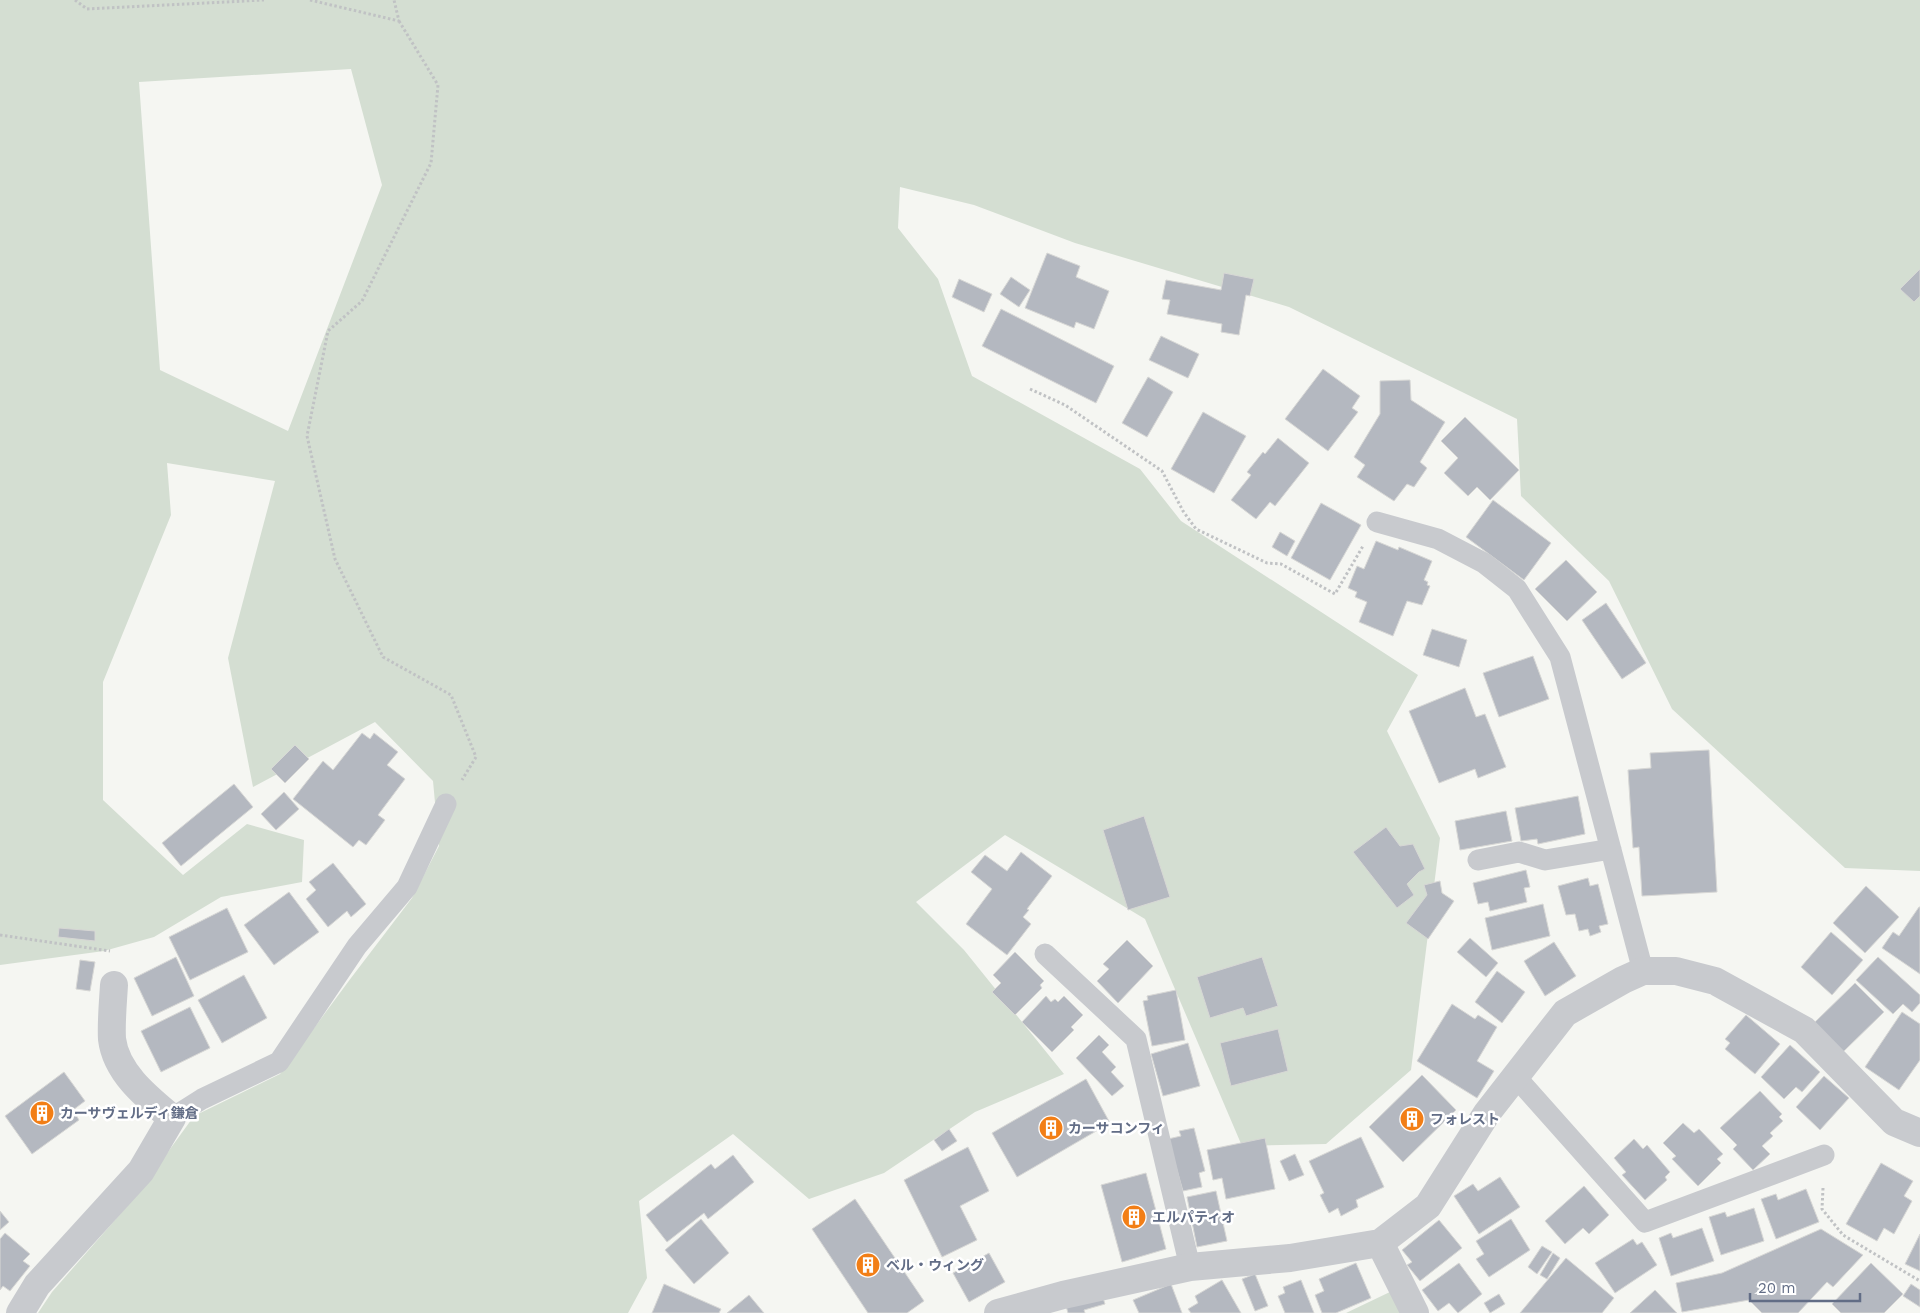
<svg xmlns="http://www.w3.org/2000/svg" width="1920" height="1313" font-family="'Work Sans','Noto Sans JP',sans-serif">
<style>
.green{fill:#d4ded2;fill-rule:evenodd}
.building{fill:#b4b8c0;stroke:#d7d7d5}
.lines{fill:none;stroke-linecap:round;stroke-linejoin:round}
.path{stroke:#c0c2c4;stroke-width:3;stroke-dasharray:2.5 2.5;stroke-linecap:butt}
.lane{stroke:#c8cace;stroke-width:21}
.street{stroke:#c8cace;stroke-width:28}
.labels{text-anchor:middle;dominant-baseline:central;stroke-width:5;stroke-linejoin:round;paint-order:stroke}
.poi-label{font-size:14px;font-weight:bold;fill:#626d86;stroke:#fff;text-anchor:start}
</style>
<rect width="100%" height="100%" fill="#f5f6f2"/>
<path class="green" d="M0,0H1920V871L1845,868L1672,709L1609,581L1521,496L1517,419L1289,307L1075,243L974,205L900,187L898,228L938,279L972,376L1140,469L1181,521L1418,675L1387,731L1440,838L1411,1070L1326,1144L1242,1146L1145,919L1005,835L916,902L964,950L1064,1074L975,1112L884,1173L809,1199L733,1134L639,1201L647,1278L628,1313H38L52,1292L136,1196L194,1116L280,1074L351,978L412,898L439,846L433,781L375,722L253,787L228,658L275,481L167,463L171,515L103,682V800L183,875L247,824L304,840L302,882L221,897L154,937L104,951L0,965ZM351,69L382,185L288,431L160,370L139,82Z
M1392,1291L1402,1313H1346Z"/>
<path class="building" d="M1047,253L1080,266L1076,277L1109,291L1094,329L1076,322L1074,328L1025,308Z
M1920,269V296L1914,302L1900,289Z
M1224,273L1254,279L1250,296L1246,295L1239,335L1221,332L1222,324L1167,314L1170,300L1162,299L1166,280L1221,290Z
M1011,277L1030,290L1019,307L1000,294Z
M959,279L992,294L984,312L952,297Z
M1001,309L1114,366L1096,403L982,346Z
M1161,336L1199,354L1188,378L1149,360Z
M1323,369L1360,396L1352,408L1358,412L1328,451L1285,419Z
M1148,377L1173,392L1147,437L1122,423Z
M1410,380L1411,400L1445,422L1420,462L1427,468L1414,487L1407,484L1394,501L1357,477L1365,465L1354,457L1380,414V381Z
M1203,412L1246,436L1214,493L1171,469Z
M1465,417L1519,470L1490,500L1477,487L1468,496L1444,473L1458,458L1441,441Z
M1278,438L1309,463L1275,506L1270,502L1256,519L1231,500L1251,475L1247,472L1263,452L1265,454Z
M1493,500L1551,543L1524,580L1466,537Z
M1321,503L1361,525L1330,580L1291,558Z
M1280,532L1295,541L1287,556L1272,547Z
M1376,541L1398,550L1399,547L1432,561L1424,580L1428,582L1427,585L1430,586L1422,605L1407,601L1393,636L1359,622L1367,602L1355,597L1357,592L1348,588L1357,566L1364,569Z
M1566,560L1597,592L1567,621L1535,589Z
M1606,603L1646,663L1622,679L1582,620Z
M1432,629L1467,640L1459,667L1423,655Z
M1533,656L1549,699L1499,717L1483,673Z
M1465,688L1476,717L1485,714L1506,767L1478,778L1475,769L1439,783L1409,711Z
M362,733L370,739L374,733L398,752L387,765L405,779L378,815L385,820L366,845L359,840L353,847L293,799L323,761L333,770Z
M295,745L309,759L285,783L271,769Z
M1709,750L1717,892L1642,896L1639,847L1633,848L1628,770L1651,768L1650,753Z
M234,784L253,807L181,866L162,843Z
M284,792L299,809L276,830L261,814Z
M1578,796L1585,834L1538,844L1537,839L1521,841L1515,808Z
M1506,811L1512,841L1460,850L1455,821Z
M1144,816L1170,897L1128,910L1103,830Z
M1386,827L1400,846L1413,844L1425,869L1419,872L1407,884L1414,895L1397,908L1353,852Z
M1021,852L1052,876L1027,909L1029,910L1023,917L1031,924L1007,955L966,924L992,889L971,872L985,855L1007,871Z
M333,863L366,904L351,917L347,911L328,927L306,899L316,890L309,882Z
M1526,870L1530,887L1524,888L1527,902L1490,911L1488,902L1478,904L1473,883Z
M1588,878L1590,886L1598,884L1608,924L1599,926L1601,932L1590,936L1588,929L1579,931L1575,914L1566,915L1558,886Z
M1440,881L1442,893L1454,901L1428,939L1406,923L1427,895L1424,885Z
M1866,886L1899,917L1865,953L1833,923Z
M289,892L319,932L274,965L244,925Z
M1543,904L1550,936L1492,950L1485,918Z
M1919,907H1920V974L1882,948L1893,932L1899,936Z
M227,908L248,952L190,980L169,937Z
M59,928L95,931V941L58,937Z
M1831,932L1863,960L1832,995L1801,967Z
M1470,938L1498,963L1486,977L1457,952Z
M1127,940L1153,966L1118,1003L1097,981L1109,969L1103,964Z
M1554,942L1576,976L1545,996L1524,961Z
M1015,952L1044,981L1040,985L1042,988L1015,1015L992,992L1001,983L993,975Z
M176,957L194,996L152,1016L134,978Z
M1262,957L1278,1006L1246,1016L1243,1008L1210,1018L1197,977Z
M1878,957L1920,995V1003L1912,1012L1903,1004L1893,1014L1856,980Z
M80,960L95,962L90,991L76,989Z
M1497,971L1525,992L1502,1023L1475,1002Z
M244,975L267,1018L222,1043L198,1000Z
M1855,983L1884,1012L1843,1052L1814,1023Z
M1176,990L1185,1040L1152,1046L1143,1001L1148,1000L1147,996Z
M1046,996L1051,1002L1055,999L1058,1002L1064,996L1083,1015L1071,1027L1074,1030L1052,1052L1022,1022Z
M1452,1004L1475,1019L1478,1015L1497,1027L1477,1061L1494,1071L1477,1098L1417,1061Z
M190,1007L210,1048L161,1072L141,1031Z
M1902,1012L1920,1024V1060L1899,1090L1865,1067Z
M1746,1015L1780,1044L1755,1074L1725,1049L1730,1043L1725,1039Z
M1278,1029L1288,1071L1231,1086L1220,1043Z
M1099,1035L1109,1045L1102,1052L1116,1067L1111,1072L1124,1086L1112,1096L1076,1058Z
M1188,1043L1200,1086L1163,1096L1151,1054Z
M1790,1045L1820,1072L1802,1092L1796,1087L1784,1099L1761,1077Z
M64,1072L85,1101L73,1110L79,1120L32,1154L5,1116Z
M1422,1075L1456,1110L1403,1162L1369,1127Z
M1824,1076L1849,1098L1820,1130L1796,1107Z
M1086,1079L1110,1123L1017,1177L992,1133Z
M1760,1091L1782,1114L1779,1117L1783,1121L1770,1133L1773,1136L1762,1146L1770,1154L1753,1170L1733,1149L1737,1145L1720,1128Z
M1683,1123L1694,1133L1699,1129L1723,1154L1717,1159L1721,1163L1698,1186L1672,1159L1676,1156L1663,1143Z
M1194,1128L1205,1171L1199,1173L1202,1187L1183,1191L1168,1139L1181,1136L1179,1131Z
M949,1129L957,1141L942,1151L934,1140Z
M1361,1137L1384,1187L1356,1200L1358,1207L1341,1216L1338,1208L1329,1213L1320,1195L1324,1193L1309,1161Z
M1265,1138L1275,1189L1226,1199L1222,1178L1213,1180L1207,1150Z
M1634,1139L1643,1149L1647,1145L1670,1172L1665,1177L1667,1180L1645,1200L1622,1175L1626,1172L1614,1158Z
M968,1147L989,1191L960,1206L977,1240L942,1257L904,1180Z
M1295,1154L1304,1175L1289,1181L1280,1161Z
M733,1155L754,1182L708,1219L704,1213L667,1242L646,1215L711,1164L715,1169Z
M1881,1163L1913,1181L1904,1196L1912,1201L1894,1234L1884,1228L1877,1241L1846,1224Z
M1146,1173L1166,1249L1122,1262L1101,1185Z
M1500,1177L1520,1207L1479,1234L1454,1196L1473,1184L1478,1191Z
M1584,1186L1609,1215L1589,1234L1583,1228L1565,1244L1545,1221Z
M1806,1189L1819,1222L1776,1239L1761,1199L1776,1194L1778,1200Z
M1216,1191L1227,1241L1197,1247L1187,1197Z
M855,1199L924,1301L907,1313H868L812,1229Z
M1754,1208L1764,1241L1721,1255L1709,1217L1725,1212L1727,1217Z
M0,1211L9,1222L0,1230Z
M701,1219L729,1253L694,1284L665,1250Z
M1511,1219L1530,1250L1489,1277L1476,1259L1484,1254L1476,1241Z
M1439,1220L1462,1248L1420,1281L1407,1265L1412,1262L1402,1250Z
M1702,1228L1714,1261L1671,1276L1659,1238L1671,1233L1673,1238Z
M1821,1229L1863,1255L1833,1287L1827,1282L1798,1313H1762L1749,1300L1682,1312L1676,1283L1722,1273Z
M5,1233L30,1254L23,1261L30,1266L10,1291L3,1286L0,1290V1239Z
M1920,1234V1271L1905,1264Z
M1633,1239L1637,1245L1642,1242L1657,1265L1615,1293L1595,1263Z
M1542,1246L1552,1252L1537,1274L1528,1267Z
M989,1253L1005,1282L969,1302L953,1273Z
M1553,1253L1560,1258L1547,1279L1540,1275Z
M1566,1258L1614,1298L1602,1313H1520Z
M1356,1263L1371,1298L1336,1313H1322L1315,1295L1324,1291L1319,1279Z
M1459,1263L1482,1294L1458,1313L1449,1303L1438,1311L1422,1290Z
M1871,1263L1903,1294L1884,1313H1841L1832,1304Z
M1255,1274L1268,1306L1255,1311L1242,1279Z
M1222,1280L1241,1313H1191L1188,1309L1198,1303L1195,1296Z
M1301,1280L1314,1313H1285L1278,1296L1285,1293L1283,1287Z
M664,1284L721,1309L719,1313H652Z
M1171,1284L1182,1313H1139L1133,1300Z
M1911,1284L1920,1290V1307L1903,1296Z
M1655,1290L1677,1313H1630Z
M1499,1294L1505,1304L1490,1313L1484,1303Z
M749,1295L764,1313H727Z
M1102,1295L1105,1304L1084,1310L1085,1313H1068L1066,1306Z"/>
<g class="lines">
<path class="path" d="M75,0L87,9L264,0
M310,0L399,21L394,0
M399,21L438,85L431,163L362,301L328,331L307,436L335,559L383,657L451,695L476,757L462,780
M1030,389L1065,405L1162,471L1183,511L1196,529L1267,563L1281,564L1335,594L1363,546
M0,935L110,951
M1823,1188L1822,1209L1843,1235L1920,1281"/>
<path class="lane" d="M1377,522L1438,539L1484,563L1517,589L1560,657L1643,971
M1478,860L1519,852L1545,860L1611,849
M1045,954L1136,1039L1190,1267
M1515,1076L1645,1222L1824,1155
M172,1118L202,1099L279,1062L357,946L407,887L446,804"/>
<path class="street" d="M1380,1243L1415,1313
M20,1313L37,1285L141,1171L172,1118C148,1098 116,1073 112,1039C111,1022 113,1002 114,985
M998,1313L1063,1295L1190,1267L1290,1258L1380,1243L1428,1206L1487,1113L1565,1013L1623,980L1643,971H1676L1715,981L1804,1030L1894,1122L1920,1133"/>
</g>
<defs>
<symbol id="building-disc" viewBox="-11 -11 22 22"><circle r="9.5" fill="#f27e16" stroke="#fff"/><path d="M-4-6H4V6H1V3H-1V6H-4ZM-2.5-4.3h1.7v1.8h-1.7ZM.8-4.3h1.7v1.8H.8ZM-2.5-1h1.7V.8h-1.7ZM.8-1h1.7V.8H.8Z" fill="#fff"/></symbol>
</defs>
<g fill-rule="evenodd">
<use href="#building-disc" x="28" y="1099" width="28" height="28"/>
<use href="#building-disc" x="1398" y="1105" width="28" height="28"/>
<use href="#building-disc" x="1037" y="1114" width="28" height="28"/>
<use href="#building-disc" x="1120" y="1203" width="28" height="28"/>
<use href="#building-disc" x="854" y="1251" width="28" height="28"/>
</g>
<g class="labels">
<g class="poi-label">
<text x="60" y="1113">カーサヴェルディ鎌倉</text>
<text x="1430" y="1119">フォレスト</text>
<text x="1068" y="1128">カーサコンフィ</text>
<text x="1152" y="1217">エルパティオ</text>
<text x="886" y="1265">ベル・ウィング</text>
</g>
</g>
<path d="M1750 1293v8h110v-8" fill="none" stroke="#626d86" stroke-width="2.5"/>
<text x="1758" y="1293" font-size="15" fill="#626d86" stroke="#ffffff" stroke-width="4" paint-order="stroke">20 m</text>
</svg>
